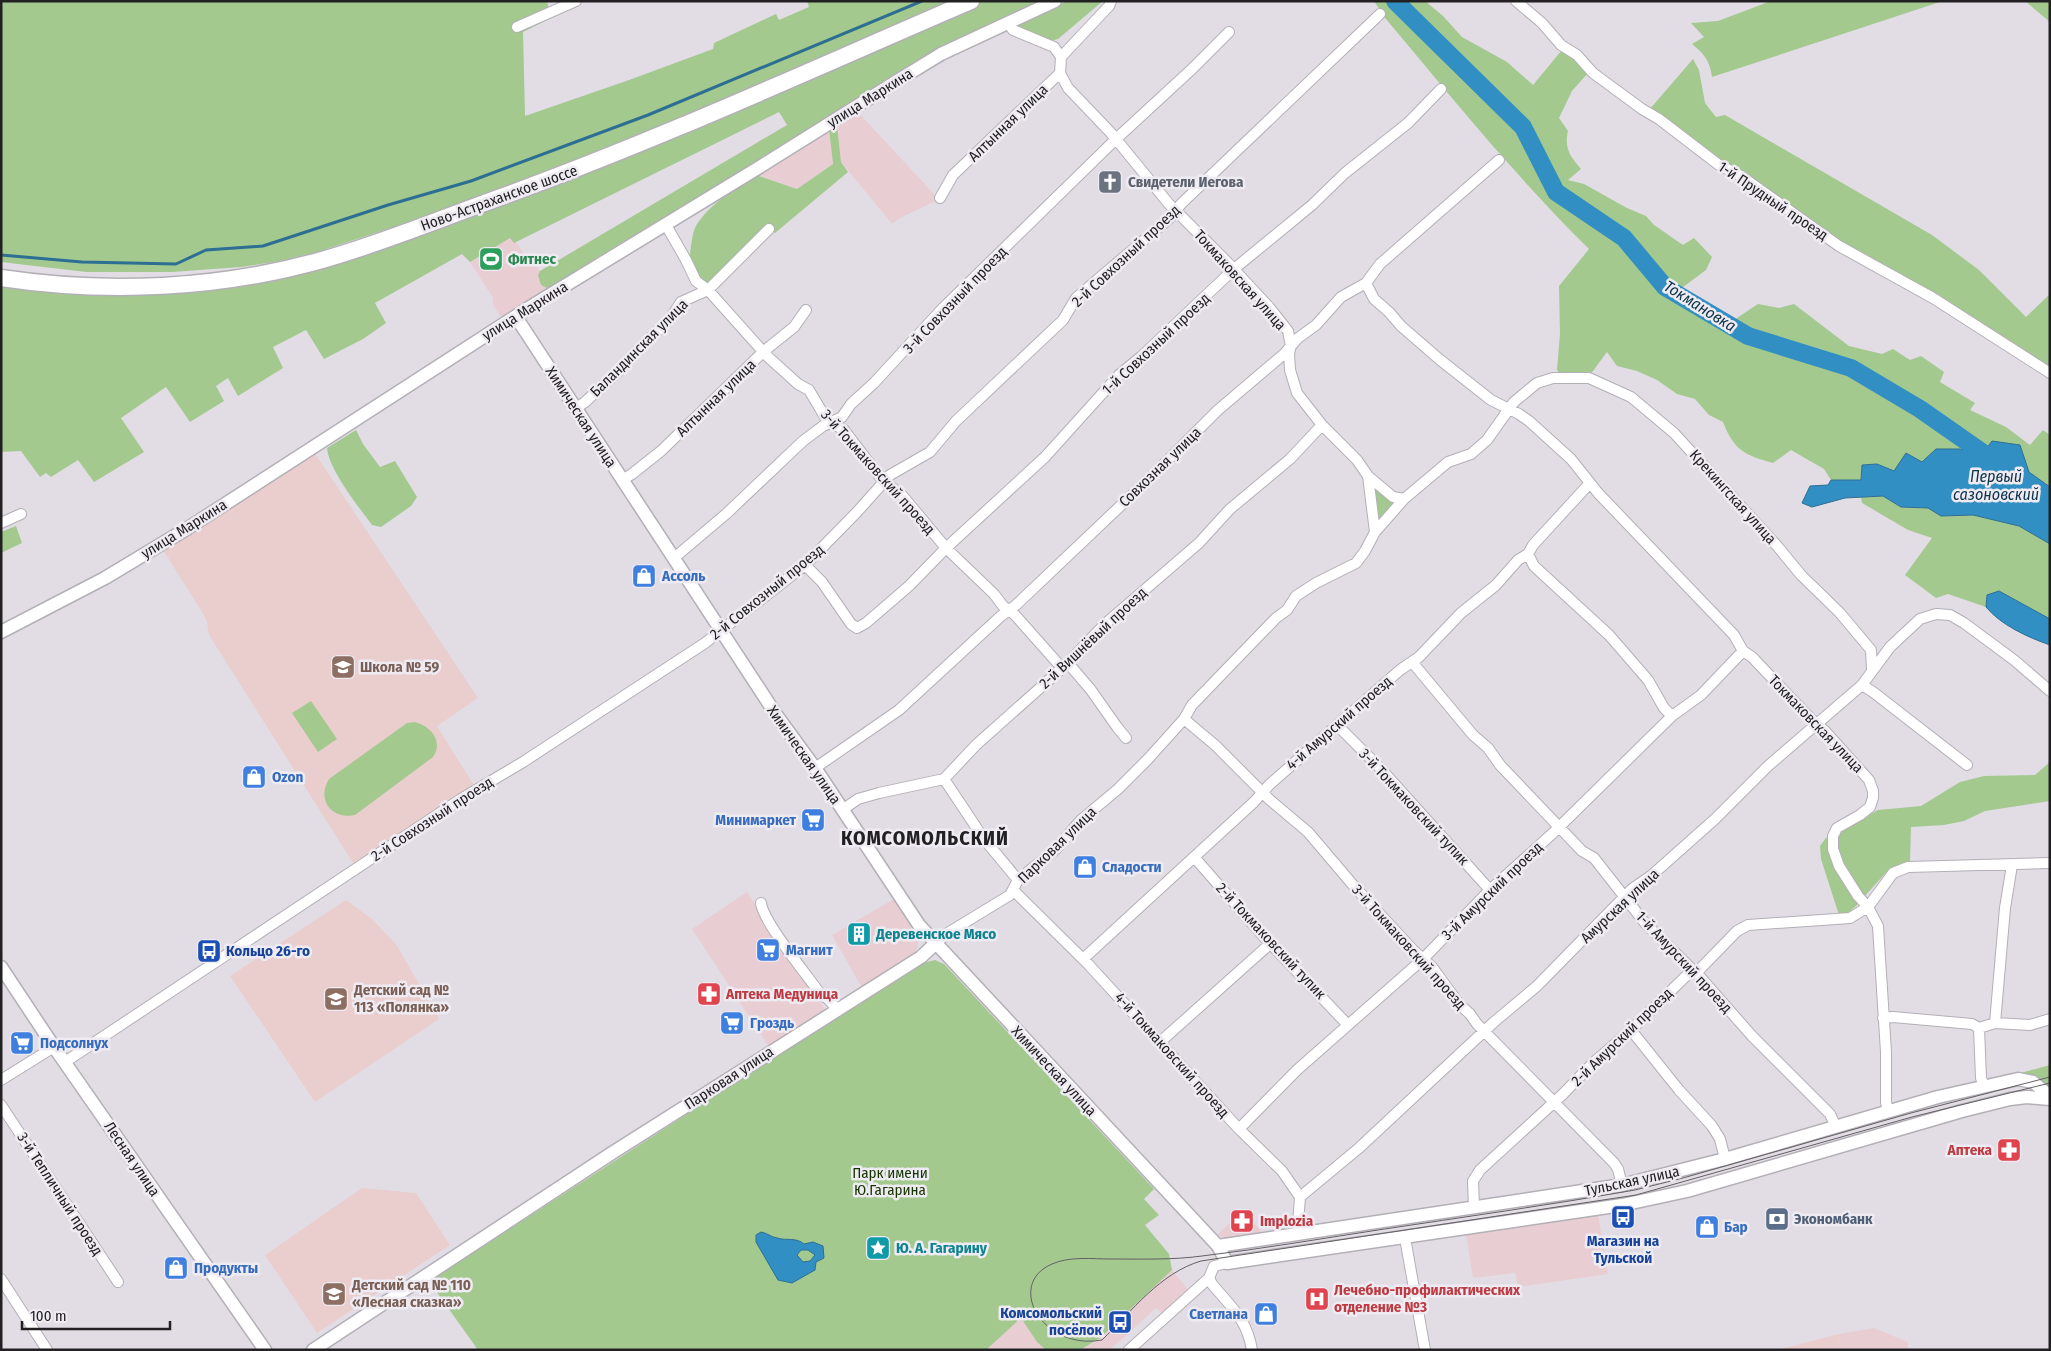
<svg xmlns="http://www.w3.org/2000/svg" width="2051" height="1351" font-family="'Fira Sans Condensed',sans-serif">
<style>
.commercial{fill:#e8ced3}
.education{fill:#e9cecd}
.green{fill:#a3c98f}
.water{fill:#328fc3;stroke:#2d6e93;fill-rule:evenodd}
.lines{fill:none;stroke-linecap:round;stroke-linejoin:round}
.stream{stroke:#2d6e93;stroke-width:3}
.river{stroke:#328fc3;stroke-width:18}
.minor-casing{stroke:#b3afb6;stroke-width:12}
.tertiary-casing{stroke:#b3afb6;stroke-width:15}
.primary-casing{stroke:#b3afb6;stroke-width:19}
.minor{stroke:#fff;stroke-width:10}
.tertiary{stroke:#fff;stroke-width:12}
.primary{stroke:#fff;stroke-width:16}
.tram{stroke:#636064;stroke-width:1}
.labels{text-anchor:middle;dominant-baseline:central;stroke-width:5;stroke-linejoin:round;paint-order:stroke}
.street-label{font-size:15px;fill:#222023;stroke:#efebf2}
.worship-label{font-size:15px;font-weight:bold;fill:#5b616d;stroke:#efebf2;text-anchor:start}
.leisure-label{font-size:15px;font-weight:bold;fill:#27864d;stroke:#efebf2;text-anchor:start}
.shop-label{font-size:15px;font-weight:bold;fill:#366cbe;stroke:#efebf2;text-anchor:start}
.education-label{font-size:15px;font-weight:bold;fill:#785e54;stroke:#efebf2;text-anchor:start}
.culture-label{font-size:15px;font-weight:bold;fill:#0d838f;stroke:#efebf2;text-anchor:start}
.transit-label{font-size:15px;font-weight:bold;fill:#164399;stroke:#efebf2;text-anchor:start}
.health-label{font-size:15px;font-weight:bold;fill:#be3a42;stroke:#efebf2;text-anchor:start}
.park-label{font-size:15px;fill:#153400;stroke:#efebf2}
.service-label{font-size:15px;font-weight:bold;fill:#4e5e75;stroke:#efebf2;text-anchor:start}
.water-label{font-size:16px;font-style:italic;fill:#0d344a;stroke:#efebf2}
.district-label{font-size:20px;font-weight:bold;letter-spacing:1px;fill:#222023;stroke:#efebf2}
</style>
<rect width="100%" height="100%" fill="#e2dde5"/>
<path class="commercial" d="M857,111L935,195L938,200L900,218L892,224L841,162L837,125Z
M829,129L833,164L797,189L757,175Z
M510,238L516,242L526,257L536,264L540,271L538,275L549,289L502,319L493,305V298L470,262Z
M747,892L826,1011L769,1047L692,929Z
M894,899L916,931L918,942L916,952L862,988L832,935Z
M1242,1211L1265,1235L1230,1240L1217,1235Z
M1598,1214L1608,1274L1518,1287L1515,1273L1473,1278L1466,1234Z
M1172,1270L1189,1291L1162,1313L1156,1308L1110,1350H1080L1100,1338Z
M1021,1318L1037,1342L1046,1350H986Z
M1874,1328L1908,1342V1350H1840L1839,1334Z"/>
<path class="education" d="M314,452L478,698L437,726L475,787L353,863L209,635L207,622L202,612L163,550Z
M346,900L372,919L396,944L439,1019L315,1102L230,976Z
M362,1188L416,1193L450,1245L317,1333L265,1255Z
M1839,1334L1840,1350H1777Z"/>
<path class="green" d="M1,1H547L551,18L523,32L525,116L629,80L713,49L714,43L776,14L779,20L809,7L807,1H949L566,167L403,224L317,252L280,261L241,267L172,272H86L1,262Z
M983,1H1043L938,50L893,75L796,139L549,289L541,285L538,275L540,271L787,125L779,112L514,243L510,238L470,262L462,254L375,303L386,323L363,339L324,359L306,330L273,347L283,368L238,396L228,378L216,386L224,401L190,422L166,387L121,418L144,452L94,482L78,460L51,477L46,473L40,477L21,451L1,452V285L209,288L573,177Z
M1067,1H1103L1058,39L1046,42L1017,25Z
M1374,1H1425L1443,16L1462,37L1507,62L1533,85L1562,50L1569,53L1588,73L1572,91L1559,118L1568,131C1564,148 1570,156 1581,169L1568,180L1584,184L1627,208L1646,216L1654,225L1683,245L1694,238L1712,257L1706,270L1679,290L1731,322L1758,304L1779,308L1794,304L1849,346L1882,354L1893,349L1910,360L1921,356L1944,372L1940,382L1975,403L1970,410L2006,427L2030,445L2043,430L2050,435V487L2029,472L2020,445L1983,453L1959,449L1894,471L1877,464L1862,465L1861,480H1831L1824,469L1791,450L1773,463C1744,455 1734,450 1723,422L1709,415L1695,399L1677,394L1657,380L1637,371L1617,366L1607,352L1590,375L1560,374L1557,370L1560,334L1559,286L1589,249C1516,177 1452,98 1386,19Z
M1771,1H1943L1712,77C1710,62 1705,54 1692,44L1704,37L1691,23L1718,21Z
M2025,1H2050V22Z
M1693,59L1699,70L1705,103L1716,117L1725,115L1932,235L1979,270L2026,317L2050,294V367L1843,243L1728,166L1649,110Z
M837,125L841,162L848,172L775,233L768,226L710,283L704,284C692,274 688,261 691,246C692,240 693,230 697,224C711,203 736,188 756,175L797,189L833,164L829,129Z
M356,430L363,444L380,467L395,461L417,497L411,506L381,527L372,525C358,506 329,470 327,448Z
M1372,484L1399,500L1378,522Z
M1883,496L1901,507L1928,508L1941,516L1973,515L2019,526L2050,544V619L1999,591L1987,595L1986,607L1948,594L1936,598L1905,575L1932,538L1908,530L1862,503L1861,497Z
M16,526L22,543L1,553V532Z
M311,701L337,739L318,752L292,713Z
M414,722C430,725 444,741 433,757L355,815C332,820 316,800 329,779L407,723Z
M2050,762V801L1985,811L1964,821L1944,825L1911,827L1910,863L1890,868L1856,906L1848,913L1839,915L1821,859L1820,846L1826,838L1878,810L1921,806L1960,782L1984,776L2035,775Z
M935,960L944,964L1154,1189L1144,1199L1159,1215L1145,1225L1169,1254L1172,1270L1100,1338L1080,1350H1046L1037,1342L1021,1318L986,1350H478L429,1281L919,964Z
M2050,1065V1088L2017,1074Z"/>
<path class="water" d="M1992,441L2020,445L2029,472L2050,487V544L2019,526L1973,515L1941,516L1928,508L1901,507L1883,496L1845,498L1812,507L1802,503L1810,486L1828,485L1831,480H1861L1862,465L1877,464L1894,471L1906,453L1922,462L1936,449H1959L1983,453Z
M1999,591L2050,619V645C2027,637 2001,625 1986,607L1987,595Z
M761,1232C767,1233 771,1237 777,1238C787,1241 796,1237 804,1244L813,1242L823,1246L824,1258L816,1262L815,1270L792,1283L778,1280L756,1242V1235ZM801,1250H808L815,1255L810,1261L803,1262L797,1255Z"/>
<g class="lines">
<path class="stream" d="M1,255L82,262L176,264L206,250L263,246L388,205L471,181L648,115L922,1"/>
<path class="river" d="M1395,1L1523,127L1556,192L1624,238L1665,287L1748,336L1851,368L1920,409L1983,453L2002,469"/>
<defs>
<path id="minor" d="M1516,1L1542,23L1561,45L1577,55L1593,73L1642,109L1659,119L1719,165L1741,176L1839,246L1933,298L2050,373
M1008,23L1013,30L1054,47L1061,57L1060,73L1068,88L1111,133L1169,204L1228,263L1269,307L1288,331L1291,346L1289,353L1290,370L1297,393L1322,425L1357,460L1368,476L1375,532
M517,27L576,1
M1061,57L1109,6L1111,1
M940,198L953,175L1060,73
M666,225L686,260L696,281L708,290L767,356L798,384L809,390L825,417L830,422L844,430L883,481L901,494L946,548L994,594L1003,606L1015,615L1062,668
M1366,283L1374,299L1389,312L1401,326L1439,359L1491,400L1519,414L1529,421L1571,459L1598,493L1734,635L1743,651L1752,657L1810,718L1825,731L1869,780L1873,791V798L1870,807L1860,815L1837,828L1833,836V849L1839,866L1858,896L1868,907L1878,926L1886,1052V1102L1888,1112
M575,409L585,402L621,369L634,354L670,319L681,302L708,290L769,229
M1368,476L1393,497L1404,499
M622,480L632,474L661,451L764,351L794,327L806,310
M1,523L21,514
M1528,554L1534,566L1609,635L1648,680L1664,708L1672,716
M674,558L726,514L803,441L823,426L842,417L851,404L874,383L943,308L1116,139L1192,69L1229,32
M805,565L822,582L851,624L857,628L866,623L909,586L946,548L1045,457L1119,375L1142,356L1234,269L1312,205L1345,173L1408,123L1441,89
M1412,662L1473,735L1488,748L1500,765L1582,851L1594,858L1645,923L1701,978L1752,1036L1830,1114L1836,1127
M1068,663L1091,690L1117,727L1126,738
M1862,685L1873,692L1967,765
M1184,719L1215,745L1270,800L1308,832L1353,885L1413,950L1432,967L1459,1004L1470,1014L1477,1024L1614,1163L1618,1169L1622,1185
M1338,726L1381,769L1490,890
M815,768L899,710L1001,616L1016,605L1154,474L1218,410L1284,354L1298,338L1316,325L1341,297L1366,283L1380,264L1499,160
M944,779L984,839L1018,880
M842,810L858,799L879,793L944,779L976,745L1068,663L1105,624L1199,543L1230,509L1290,459L1322,425
M1194,857L1265,938L1347,1024
M1013,890L1088,964L1239,1129L1282,1171L1300,1197L1298,1224L1300,1233
M761,903C763,922 808,976 821,995L828,999L837,1009
M935,944L946,934L1010,895L1018,880L1056,849L1081,820L1118,789L1148,759L1184,719L1192,705L1276,618L1287,610L1296,596L1316,583L1356,563L1365,551L1375,532L1404,499L1448,462L1471,454L1487,440L1514,402L1537,383L1553,378H1589L1631,397L1674,433L1778,547L1801,575L1840,613L1871,650L1872,670
M1083,959L1254,802L1269,785L1400,670L1419,657L1461,613L1496,585L1518,560L1528,554L1533,545L1590,483
M1883,1018L1893,1017L1972,1024L1979,1028
M1995,1023L2005,908L2012,865
M1631,1030L1679,1090L1712,1126L1720,1139L1725,1159
M1160,1042L1271,943
M65,1062L461,799L523,762L705,643L805,565L857,512L890,475L930,452L956,421L1063,320L1076,298L1171,217L1181,204L1380,14
M1,1080L54,1047
M1984,1086L1981,1078L1979,1028L1995,1023L2030,1025L2050,1019
M1,1105L118,1282
M1239,1129L1297,1070L1423,959L1490,890L1553,833L1672,716L1701,695L1743,651
M1300,1197L1359,1148L1494,1022L1537,986L1632,889L1652,875L1715,819L1768,766L1862,685L1890,647L1920,619L1936,614L1950,615L1964,623L2014,660L2050,691
M1474,1207L1473,1181L1480,1170L1562,1095L1593,1063L1631,1030L1686,976L1700,969L1737,931L1748,925L1850,918L1868,907L1893,873L1908,867L2050,863
M1405,1238L1425,1350
M1209,1278L1212,1284C1231,1307 1247,1319 1252,1350
M1,1279L47,1350
M1129,1350L1209,1278L1214,1266L1227,1263"/>
<path id="tertiary" d="M516,317L777,716L815,768L919,925L1218,1246L1227,1263L1622,1205L1687,1191L1962,1111L2010,1099L2027,1097L2050,1099
M1,632L105,578L188,528L530,307L758,168L897,81L941,54L1055,1
M1,967L54,1047L265,1350
M1218,1246L1622,1185L1725,1159L1938,1097L2018,1079L2033,1082L2045,1092L2050,1099
M313,1350L612,1153L921,957L935,944"/>
<path id="primary" d="M1,278C107,294 219,289 322,260C383,243 442,218 501,197C661,139 815,68 971,1"/>
</defs>
<use href="#minor" class="minor-casing"/>
<use href="#tertiary" class="tertiary-casing"/>
<use href="#primary" class="primary-casing"/>
<use href="#minor" class="minor"/>
<use href="#tertiary" class="tertiary"/>
<use href="#primary" class="primary"/>
<path class="tram" d="M2050,1077L1911,1113L1683,1178L1635,1190C1550,1205 1464,1217 1378,1230C1319,1239 1261,1249 1202,1256C1173,1260 1141,1259 1111,1259C1092,1259 1070,1256 1052,1264C1005,1284 1042,1351 1102,1340C1132,1311 1160,1273 1201,1261L1636,1195L1912,1117L2050,1083"/>
</g>
<defs>
<symbol id="church-square" viewBox="-11 -11 22 22"><rect x="-9" y="-9" width="18" height="18" rx="4" fill="#6b7280" stroke="#efebf2"/><path d="M-1.2-6h2.4v3.5h3.3v2.4h-3.3V6h-2.4V-.1h-3.3v-2.4h3.3Z" fill="#fff"/></symbol>
<symbol id="stadium-square" viewBox="-11 -11 22 22"><rect x="-9" y="-9" width="18" height="18" rx="4" fill="#2e9e5b" stroke="#efebf2"/><path d="M0-5a6.5 5 0 1 0 0 10a6.5 5 0 1 0 0-10ZM-3.5-1.8h7v3.6h-7Z" fill="#fff"/></symbol>
<symbol id="shop-square" viewBox="-11 -11 22 22"><rect x="-9" y="-9" width="18" height="18" rx="4" fill="#3f7fe0" stroke="#efebf2"/><path d="M-5-2.5h2.3a2.7 3.5 0 0 1 5.4 0H5L5.5 6h-11ZM-1.5-2.5h3a1.5 2.3 0 0 0-3 0Z" fill="#fff"/></symbol>
<symbol id="school-square" viewBox="-11 -11 22 22"><rect x="-9" y="-9" width="18" height="18" rx="4" fill="#8d6e63" stroke="#efebf2"/><path d="M0-5L7-2L0 1L-7-2ZM-4 1L0 2.5L4 1V4Q0 6-4 4Z" fill="#fff"/></symbol>
<symbol id="supermarket-square" viewBox="-11 -11 22 22"><rect x="-9" y="-9" width="18" height="18" rx="4" fill="#3f7fe0" stroke="#efebf2"/><path d="M-6-5.5h2.5l.6 2H6L4.5 2H-2.5L-4.4-4H-6ZM-1.5 3.2a1.3 1.3 0 1 0 .1 0ZM3 3.2a1.3 1.3 0 1 0 .1 0Z" fill="#fff"/></symbol>
<symbol id="building-square" viewBox="-11 -11 22 22"><rect x="-9" y="-9" width="18" height="18" rx="4" fill="#0f9aa8" stroke="#efebf2"/><path d="M-4-6H4V6H1V3H-1V6H-4ZM-2.5-4.3h1.7v1.8h-1.7ZM.8-4.3h1.7v1.8H.8ZM-2.5-1h1.7V.8h-1.7ZM.8-1h1.7V.8H.8Z" fill="#fff"/></symbol>
<symbol id="bus-square" viewBox="-11 -11 22 22"><rect x="-9" y="-9" width="18" height="18" rx="4" fill="#1a4fb4" stroke="#efebf2"/><path d="M-5-6H5V4H4V6H2V4H-2V6H-4V4H-5ZM-3.5-4V0h7V-4ZM-3.5 1.2v1.5H-2V1.2ZM2 1.2v1.5H3.5V1.2Z" fill="#fff"/></symbol>
<symbol id="pharmacy-square" viewBox="-11 -11 22 22"><rect x="-9" y="-9" width="18" height="18" rx="4" fill="#e0444e" stroke="#efebf2"/><path d="M-2-6h4v4h4v4h-4v4h-4v-4h-4v-4h4Z" fill="#fff"/></symbol>
<symbol id="bank-square" viewBox="-11 -11 22 22"><rect x="-9" y="-9" width="18" height="18" rx="4" fill="#5c6f8a" stroke="#efebf2"/><path d="M-6-4H6V4H-6ZM0-2.3a2.3 2.3 0 1 0 0 4.6a2.3 2.3 0 1 0 0-4.6Z" fill="#fff"/></symbol>
<symbol id="sight-square" viewBox="-11 -11 22 22"><rect x="-9" y="-9" width="18" height="18" rx="4" fill="#0f9aa8" stroke="#efebf2"/><path d="M0-6L1.8-2.2L6-1.7L2.9 1.2L3.7 5.4L0 3.3L-3.7 5.4L-2.9 1.2L-6-1.7L-1.8-2.2Z" fill="#fff"/></symbol>
<symbol id="hospital-square" viewBox="-11 -11 22 22"><rect x="-9" y="-9" width="18" height="18" rx="4" fill="#e0444e" stroke="#efebf2"/><path d="M-5-5h3v3.5h4V-5h3V5h-3V1.5h-4V5h-3Z" fill="#fff"/></symbol>
</defs>
<g fill-rule="evenodd">
<use href="#church-square" x="1096" y="168" width="28" height="28"/>
<use href="#stadium-square" x="477" y="245" width="28" height="28"/>
<use href="#shop-square" x="630" y="562" width="28" height="28"/>
<use href="#school-square" x="329" y="653" width="28" height="28"/>
<use href="#shop-square" x="240" y="763" width="28" height="28"/>
<use href="#supermarket-square" x="799" y="806" width="28" height="28"/>
<use href="#shop-square" x="1071" y="853" width="28" height="28"/>
<use href="#building-square" x="845" y="920" width="28" height="28"/>
<use href="#supermarket-square" x="754" y="936" width="28" height="28"/>
<use href="#bus-square" x="195" y="937" width="28" height="28"/>
<use href="#pharmacy-square" x="695" y="980" width="28" height="28"/>
<use href="#school-square" x="322" y="985" width="28" height="28"/>
<use href="#supermarket-square" x="718" y="1009" width="28" height="28"/>
<use href="#supermarket-square" x="8" y="1029" width="28" height="28"/>
<use href="#pharmacy-square" x="1995" y="1136" width="28" height="28"/>
<use href="#bus-square" x="1609" y="1203" width="28" height="28"/>
<use href="#bank-square" x="1763" y="1205" width="28" height="28"/>
<use href="#pharmacy-square" x="1228" y="1207" width="28" height="28"/>
<use href="#shop-square" x="1693" y="1213" width="28" height="28"/>
<use href="#sight-square" x="864" y="1234" width="28" height="28"/>
<use href="#shop-square" x="162" y="1254" width="28" height="28"/>
<use href="#school-square" x="320" y="1280" width="28" height="28"/>
<use href="#hospital-square" x="1303" y="1285" width="28" height="28"/>
<use href="#shop-square" x="1252" y="1300" width="28" height="28"/>
<use href="#bus-square" x="1106" y="1308" width="28" height="28"/>
</g>
<g class="labels">
<g class="street-label">
<text transform="translate(870 98) rotate(-32)">улица Маркина</text>
<text transform="translate(1008 123) rotate(-44)">Алтынная улица</text>
<text transform="translate(499 198) rotate(-20)">Ново-Астраханское шоссе</text>
<text transform="translate(1773 201) rotate(34)">1-й Прудный проезд</text>
<text transform="translate(1126 256) rotate(-43)">2-й Совхозный проезд</text>
<text transform="translate(1240 280) rotate(48)">Токмаковская улица</text>
<text transform="translate(955 300) rotate(-46)">3-й Совхозный проезд</text>
<text transform="translate(525 311) rotate(-32)">улица Маркина</text>
<text transform="translate(1156 344) rotate(-43)">1-й Совхозный проезд</text>
<text transform="translate(639 348) rotate(-45)">Баландинская улица</text>
<text transform="translate(716 398) rotate(-44)">Алтынная улица</text>
<text transform="translate(581 417) rotate(57)">Химическая улица</text>
<text transform="translate(1160 467) rotate(-44)">Совхозная улица</text>
<text transform="translate(878 472) rotate(48)">3-й Токмаковский проезд</text>
<text transform="translate(1733 497) rotate(48)">Крекингская улица</text>
<text transform="translate(184 529) rotate(-32)">улица Маркина</text>
<text transform="translate(767 592) rotate(-39)">2-й Совхозный проезд</text>
<text transform="translate(1093 638) rotate(-43)">2-й Вишнёвый проезд</text>
<text transform="translate(1339 723) rotate(-41)">4-й Амурский проезд</text>
<text transform="translate(1816 724) rotate(46)">Токмаковская улица</text>
<text transform="translate(804 755) rotate(55)">Химическая улица</text>
<text transform="translate(1414 807) rotate(47)">3-й Токмаковский тупик</text>
<text transform="translate(432 819) rotate(-33)">2-й Совхозный проезд</text>
<text transform="translate(1057 845) rotate(-44)">Парковая улица</text>
<text transform="translate(1492 891) rotate(-44)">3-й Амурский проезд</text>
<text transform="translate(1620 906) rotate(-43)">Амурская улица</text>
<text transform="translate(1271 941) rotate(47)">2-й Токмаковский тупик</text>
<text transform="translate(1409 947) rotate(48)">3-й Токмаковский проезд</text>
<text transform="translate(1684 962) rotate(47)">1-й Амурский проезд</text>
<text transform="translate(1622 1037) rotate(-44)">2-й Амурский проезд</text>
<text transform="translate(1172 1055) rotate(48)">4-й Токмаковский проезд</text>
<text transform="translate(1054 1071) rotate(47)">Химическая улица</text>
<text transform="translate(729 1078) rotate(-33)">Парковая улица</text>
<text transform="translate(132 1159) rotate(56)">Лесная улица</text>
<text transform="translate(1632 1181) rotate(-12)">Тульская улица</text>
<text transform="translate(60 1194) rotate(57)">3-й Тепличный проезд</text>
</g>
<g class="worship-label">
<text x="1128" y="182">Свидетели Иегова</text>
</g>
<g class="leisure-label">
<text x="508" y="259">Фитнес</text>
</g>
<g class="shop-label">
<text x="662" y="576">Ассоль</text>
<text x="272" y="777">Ozon</text>
<text x="796" y="820" text-anchor="end">Минимаркет</text>
<text x="1102" y="867">Сладости</text>
<text x="786" y="950">Магнит</text>
<text x="750" y="1023">Гроздь</text>
<text x="40" y="1043">Подсолнух</text>
<text x="1724" y="1227">Бар</text>
<text x="194" y="1268">Продукты</text>
<text x="1248" y="1314" text-anchor="end">Светлана</text>
</g>
<g class="education-label">
<text x="360" y="667">Школа № 59</text>
<text x="354" y="990">Детский сад №<tspan x="354" dy="17">113 «Полянка»</tspan></text>
<text x="352" y="1285">Детский сад № 110<tspan x="352" dy="17">«Лесная сказка»</tspan></text>
</g>
<g class="culture-label">
<text x="876" y="934">Деревенское Мясо</text>
<text x="896" y="1248">Ю. А. Гагарину</text>
</g>
<g class="transit-label">
<text x="226" y="951">Кольцо 26-го</text>
<text x="1623" y="1241" text-anchor="middle">Магазин на<tspan x="1623" dy="17">Тульской</tspan></text>
<text x="1102" y="1313" text-anchor="end">Комсомольский<tspan x="1102" dy="17">посёлок</tspan></text>
</g>
<g class="health-label">
<text x="726" y="994">Аптека Медуница</text>
<text x="1992" y="1150" text-anchor="end">Аптека</text>
<text x="1260" y="1221">Implozia</text>
<text x="1334" y="1290">Лечебно-профилактических<tspan x="1334" dy="17">отделение №3</tspan></text>
</g>
<g class="park-label">
<text x="890" y="1173">Парк имени<tspan x="890" dy="17">Ю.Гагарина</tspan></text>
</g>
<g class="service-label">
<text x="1794" y="1219">Экономбанк</text>
</g>
<g class="water-label">
<text transform="translate(1700 306) rotate(32)">Токмановка</text>
<text x="1996" y="476">Первый<tspan x="1996" dy="18">сазоновский</tspan></text>
</g>
<g class="district-label">
<text x="925" y="838">КОМСОМОЛЬСКИЙ</text>
</g>
</g>
<rect width="2051" height="1351" fill="none" stroke="#222023" stroke-width="5"/>
<path d="M22 1321v8h148v-8" fill="none" stroke="#222023" stroke-width="2.5"/>
<text x="30" y="1321" font-size="15" fill="#222023" stroke="#efebf2" stroke-width="4" paint-order="stroke">100 m</text>
</svg>
